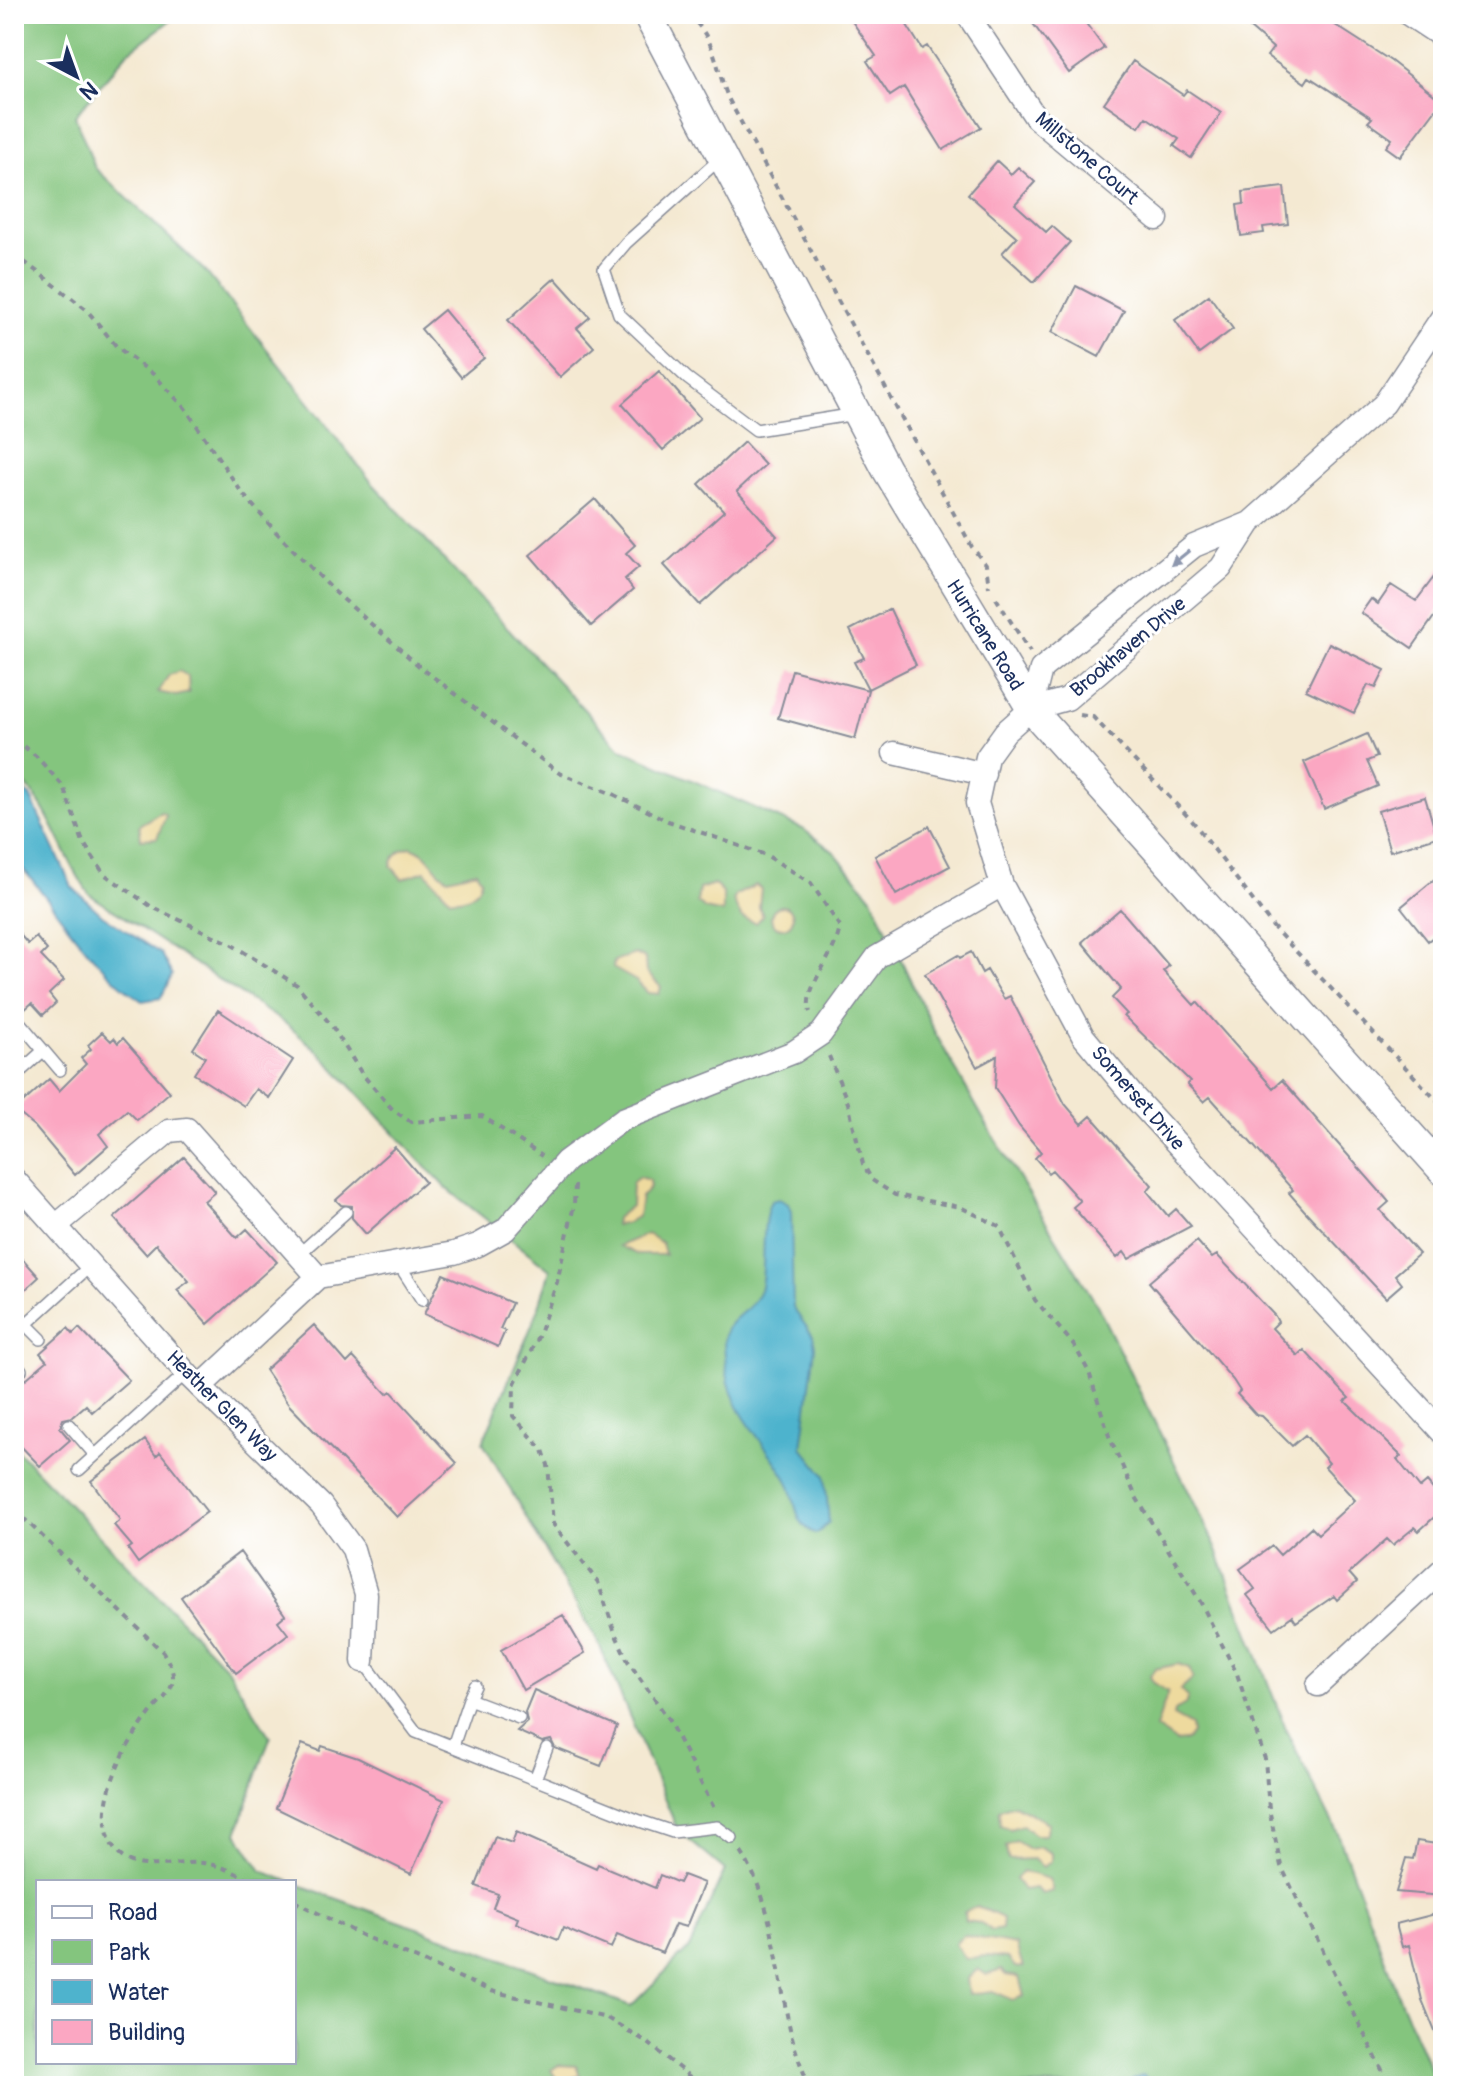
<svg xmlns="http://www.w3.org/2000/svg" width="1457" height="2100" font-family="Pangolin,sans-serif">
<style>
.green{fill:#84c57e;stroke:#507a6e;stroke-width:2}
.sand{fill:#eeda9e;stroke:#84847e;stroke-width:2}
.water{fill:#4eb3cd;stroke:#347196;stroke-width:2}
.building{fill:#fba7c2}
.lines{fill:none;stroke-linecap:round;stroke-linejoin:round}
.service-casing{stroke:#888c98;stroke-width:14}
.minor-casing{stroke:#888c98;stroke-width:25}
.tertiary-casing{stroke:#888c98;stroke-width:31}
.path{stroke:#888c98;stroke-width:4;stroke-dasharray:6 6;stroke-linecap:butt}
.service{stroke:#fff;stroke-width:11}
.minor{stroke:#fff;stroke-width:22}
.tertiary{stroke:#fff;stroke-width:28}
.oneway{fill:#8d97ae}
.labels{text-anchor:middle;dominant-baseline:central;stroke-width:6;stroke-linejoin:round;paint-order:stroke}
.street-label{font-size:20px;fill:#1b2f5e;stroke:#fff}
</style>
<rect width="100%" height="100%" fill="#fff"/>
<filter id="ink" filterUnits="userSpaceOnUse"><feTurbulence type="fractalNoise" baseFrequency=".0125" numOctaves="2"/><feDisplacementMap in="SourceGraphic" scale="16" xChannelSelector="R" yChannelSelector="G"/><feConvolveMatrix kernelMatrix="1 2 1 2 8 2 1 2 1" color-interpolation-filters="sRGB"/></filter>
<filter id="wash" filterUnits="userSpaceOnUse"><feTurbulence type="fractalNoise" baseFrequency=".006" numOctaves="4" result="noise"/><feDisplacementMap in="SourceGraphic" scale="32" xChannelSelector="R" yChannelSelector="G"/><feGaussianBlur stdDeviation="1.8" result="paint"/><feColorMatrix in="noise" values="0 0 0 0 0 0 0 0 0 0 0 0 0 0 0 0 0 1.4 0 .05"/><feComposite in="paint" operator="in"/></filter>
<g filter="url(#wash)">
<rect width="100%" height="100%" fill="#f4e9d2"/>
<path class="green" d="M14,14H179L127,53L75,116L95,168L206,272L374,485L621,749L803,829L834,852L872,897L934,1031L988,1127L1097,1305L1214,1543L1287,1732L1338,1834L1398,1995L1437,2086H14V1447L227,1668L270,1737L237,1833L262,1871L291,1882H38V2062H294V1883L631,2006L690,1947L725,1870L678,1831L599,1644L483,1442L537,1313L550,1270L444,1186L320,1053L286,1024L89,894C61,855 51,805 14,773Z"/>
<path class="sand" d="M179,671L188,676L189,693L176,696L158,692L169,675Z
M161,812L166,815L157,838L141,839L139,825Z
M411,847C434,855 431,869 448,878L476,871L481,879C479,895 465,900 450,899L425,871L402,879L391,866C393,855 400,849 411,847Z
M714,884L723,893V913L705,909L697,902L699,889Z
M756,885L761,889L759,907L763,916L756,923L742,918L733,901L736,895Z
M771 917a11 11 0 1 1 22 0a11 11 0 1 1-22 0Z
M635,954L645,958L646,972L661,987L659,994L648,993L636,981L613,968L614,961Z
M639,1177L649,1180L650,1187L641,1197L638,1216L625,1224L615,1225L616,1218L631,1206L632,1183Z
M647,1234L662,1243L665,1255H638L619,1246Z
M1178,1664L1189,1668L1193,1678L1180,1690L1188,1698L1187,1703L1174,1711L1173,1716L1191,1726L1192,1734L1186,1741L1176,1742L1156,1728L1168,1692L1153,1683L1150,1676L1155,1669Z
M1015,1805L1048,1823L1045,1835H1035L1022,1825L1010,1829L1000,1825L999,1810Z
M1016,1841L1029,1849L1040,1847L1051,1853V1861L1043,1867L1033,1859L1008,1860L1006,1846Z
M1022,1871L1049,1879L1053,1891L1042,1894L1035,1888L1023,1890L1015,1879Z
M977,1906L1003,1918L1002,1929L992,1931L981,1923L965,1921L964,1912Z
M963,1935L1016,1945L1023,1968L1015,1967L1008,1958L986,1956L965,1959L955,1944Z
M978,1969L987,1975L1001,1970L1006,1975L1019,1977L1024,1996L1013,2000L993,1991L969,1994L967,1979Z
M559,2065L576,2066L580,2076L558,2081L551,2070Z"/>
<path class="water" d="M14,784L30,796L72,887L102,915L161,954L172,975L161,998L142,1001C86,963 59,907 14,859Z
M779,1199L788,1204L791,1212L793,1308L813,1336L815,1347L802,1447L825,1476L829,1523L816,1534C791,1523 798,1497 786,1478C760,1433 727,1412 725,1355C724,1347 723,1339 726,1331C732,1316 752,1311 760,1290C767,1270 759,1225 771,1201Z
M1143,2075L1158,2086H1116Z"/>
<g id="blocks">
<path class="building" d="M847,14H900L922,49L927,46L981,127L943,150L904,87L890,96L867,61L876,56Z
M1026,14H1079L1104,48L1069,73Z
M1234,14H1318L1391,61L1442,101L1400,157L1386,147L1392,139L1368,122L1372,118L1309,77L1305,83L1267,56L1273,48Z
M1133,61L1183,95L1187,90L1221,113L1191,158L1174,146L1179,139L1146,117L1139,127L1104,103Z
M997,161L1011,174L1018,167L1035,182L1015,204L1046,232L1052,226L1070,242L1034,282L1002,253L1017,237L968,194Z
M1284,187L1288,224L1263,227L1264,233L1241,236L1237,205L1244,204L1243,192Z
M555,278L590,317L577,328L594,347L560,377L508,320Z
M1076,286L1124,311L1099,357L1052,332Z
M1209,295L1233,329L1199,354L1175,320Z
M444,310L484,358L461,377L421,329Z
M659,371L700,418L663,450L622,404Z
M744,442L765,465L737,491L777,536L700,605L664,565L724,511L699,484Z
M595,499L635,545L626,553L639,567L625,579L633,590L591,626L530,555Z
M1443,565V604L1412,648L1361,613L1371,599L1378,604L1391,585L1416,601Z
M890,609L916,665L868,689L854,662L864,658L850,630Z
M1329,643L1385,670L1376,688L1368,685L1354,713L1306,690Z
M792,670L868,690L855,739L778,718Z
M1367,734L1377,757L1367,761L1378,786L1324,809L1304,762Z
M1425,797L1437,837L1390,851L1378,811Z
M929,826L950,866L896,895L875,856Z
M1443,872V929L1428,941L1401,907Z
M1120,909L1169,966L1163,971L1194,1005L1197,1002L1273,1088L1282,1080L1389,1202L1380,1210L1419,1254L1395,1275L1402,1284L1386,1298L1304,1210L1289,1193L1293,1190L1210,1097L1204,1102L1187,1084L1190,1081L1124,1016L1127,1014L1112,998L1121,989L1082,942Z
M14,928L28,944L36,937L47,950L41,956L64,980L49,994L56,1003L43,1015L32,1003L14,1019Z
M971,952L982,973L987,970L1004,999L1010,996L1065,1104L1082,1124L1091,1116L1152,1185L1147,1191L1168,1216L1176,1209L1191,1226L1129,1259L1124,1252L1117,1258L1073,1207L1080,1201L1052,1170L1048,1173L1035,1158L1041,1152L1019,1126L995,1088L997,1056L977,1067L925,974L958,955L960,958Z
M218,1010L293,1060L269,1098L256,1089L244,1106L194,1074L205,1057L193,1049Z
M102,1032L111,1041L114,1038L118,1043L123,1038L170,1092L137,1120L127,1110L99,1134L108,1146L75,1175L35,1127L15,1110L49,1079L59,1091L86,1064L81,1058L91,1049L88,1045Z
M395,1147L425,1182L366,1234L352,1218V1206L341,1205L336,1200Z
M184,1157L215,1192L204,1201L237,1238L247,1229L277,1262L208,1324L177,1290L189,1281L156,1244L146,1254L114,1218Z
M1197,1241L1212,1258L1217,1255L1275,1316L1278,1322L1272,1328L1298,1356L1304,1350L1349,1398L1345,1401L1401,1456L1397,1459L1420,1488L1427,1482L1443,1501V1509L1419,1531L1415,1527L1393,1545L1387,1539L1349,1573L1357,1582L1337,1600L1334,1596L1296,1622L1292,1616L1274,1629L1247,1595L1255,1589L1240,1569L1272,1546L1280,1555L1311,1527L1318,1534L1355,1500L1325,1467L1329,1463L1305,1435L1292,1446L1262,1416L1256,1415L1237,1394L1240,1391L1233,1380L1149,1282Z
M14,1249L39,1277L14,1300Z
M443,1274L512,1303L500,1329L505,1331L498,1347L424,1314Z
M314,1325L347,1363L353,1357L387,1394L391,1391L457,1463L397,1517L289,1405L265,1370Z
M68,1328L73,1334L79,1328L129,1380L92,1412L86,1405L72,1417L63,1419L60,1428L70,1440L40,1466L14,1439V1389L47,1361L40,1353Z
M145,1440L156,1456L160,1452L207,1512L138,1563L128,1549L132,1546L114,1525L120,1520L91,1481Z
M240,1552L285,1615L278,1621L288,1634L236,1673L181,1597Z
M563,1615L585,1653L523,1690L501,1650Z
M534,1690L617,1726L601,1766L555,1748L551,1740L542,1742L517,1731L527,1722L525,1712Z
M302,1744L320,1751L322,1746L358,1758L444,1800L411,1874L276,1808Z
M516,1832L596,1868L598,1864L655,1888L660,1875L679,1883L683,1875L704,1883L686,1927L675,1924L662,1953L617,1935L611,1948L563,1928L558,1940L516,1923L518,1918L493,1908L498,1894L476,1886L495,1837L512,1843Z
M1417,1841L1443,1845V1896L1396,1892L1406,1858L1413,1859Z
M1443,1912V2051L1422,2000L1409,1945L1402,1947L1396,1924Z"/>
</g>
</g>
<g filter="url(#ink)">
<use href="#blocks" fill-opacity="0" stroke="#888c98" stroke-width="2"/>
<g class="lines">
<defs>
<path id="service" d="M722,157L626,243L604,269L619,314L687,378L756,430L856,414
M21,1024L60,1070
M14,1077L43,1051
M299,1254L346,1212
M398,1263L422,1300
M26,1324L41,1339
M14,1335L90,1266
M14,1363L21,1370
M69,1425L95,1455
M79,1470L186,1373
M363,1661L416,1732L640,1821L673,1832L717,1827L732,1838
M469,1699L475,1686
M453,1746L469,1699L519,1718
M535,1779L547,1748"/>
<path id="minor" d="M967,14L1036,118L1157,219
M1408,14L1443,37
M1443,316L1384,404L1250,523L1221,568L1067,699L1031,709L1005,732L987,757L977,803L1002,885L1083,1036L1133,1096L1443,1433
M1031,709L1041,669L1194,546L1250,523
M894,753L984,774
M14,1179L190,1377L321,1505L353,1549L366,1594L363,1661
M57,1225L169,1131L187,1129L318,1277
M200,1387L318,1277L454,1253L478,1245L505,1230L566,1161L623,1119L794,1052L821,1034L877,957L1002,885
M1318,1685L1443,1569"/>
<path id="tertiary" d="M647,14L886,469L1031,709L1443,1171"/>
</defs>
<use href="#service" class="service-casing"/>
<use href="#minor" class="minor-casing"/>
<use href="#tertiary" class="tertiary-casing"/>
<path class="path" d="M688,14C717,40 715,67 729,100L972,547L986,565L989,587
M14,254L86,309L117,347L153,374L185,408L242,493L277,533L335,592L419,666L559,773L611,793L668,821L766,855L811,883L840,927C835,958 802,988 810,1012
M996,598L1030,652
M1080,715L1093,717L1194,823L1273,927L1443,1107
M14,739L36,756L63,786L83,842L104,874L152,907L229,943L297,985L332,1026L362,1074L393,1110L411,1122L482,1116L542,1156
M829,1056L848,1103L863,1164L872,1180L895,1195L960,1207L999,1226L1035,1300L1074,1345L1089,1372L1109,1436L1136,1497L1201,1603L1237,1674L1265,1759L1269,1809L1281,1866L1390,2086
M575,1185L574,1205L557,1282L538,1337L514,1385L513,1416L543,1450L548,1465L553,1524L598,1582L615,1633L628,1661L667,1717L715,1810
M14,1509L163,1652C168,1661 174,1670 173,1680C171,1695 157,1704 149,1715C124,1746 92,1806 112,1845C130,1878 173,1860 203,1863C221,1865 238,1874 254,1882
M741,1852C786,1921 773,2013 810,2086
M294,1901L361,1935L491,1991L607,2018L647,2042L701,2086"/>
<use href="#service" class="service"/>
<use href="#minor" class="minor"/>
<use href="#tertiary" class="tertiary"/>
</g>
<defs><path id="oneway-solid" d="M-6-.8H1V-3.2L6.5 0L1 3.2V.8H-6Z" transform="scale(2)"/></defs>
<use class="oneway" href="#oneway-solid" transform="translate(1180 558) rotate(141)"/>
</g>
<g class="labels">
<g class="street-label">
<text transform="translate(1087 158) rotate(41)">Millstone Court</text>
<text transform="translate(985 635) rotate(58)">Hurricane Road</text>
<text transform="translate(1128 647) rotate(-40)">Brookhaven Drive</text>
<text transform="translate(1138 1098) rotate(49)">Somerset Drive</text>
<text transform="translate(222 1406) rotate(45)">Heather Glen Way</text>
</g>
</g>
<rect width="1457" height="2100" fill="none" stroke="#fff" stroke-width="48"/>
<rect x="36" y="1880" width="260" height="184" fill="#ffffff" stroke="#a4acbf" stroke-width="2"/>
<rect x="52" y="1906" width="40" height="12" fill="#ffffff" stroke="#a4acbf" stroke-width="2"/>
<text x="108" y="1920" font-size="24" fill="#1b2f5e">Road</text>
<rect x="52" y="1940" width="40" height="24" fill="#84c57e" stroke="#a4acbf" stroke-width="2"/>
<text x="108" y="1960" font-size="24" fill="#1b2f5e">Park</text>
<rect x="52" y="1980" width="40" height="24" fill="#4eb3cd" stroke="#a4acbf" stroke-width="2"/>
<text x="108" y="2000" font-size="24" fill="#1b2f5e">Water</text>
<rect x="52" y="2020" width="40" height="24" fill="#fba7c2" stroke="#a4acbf" stroke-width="2"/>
<text x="108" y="2040" font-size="24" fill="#1b2f5e">Building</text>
<g transform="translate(76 76) rotate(139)" stroke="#ffffff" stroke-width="6" paint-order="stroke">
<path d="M0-6L14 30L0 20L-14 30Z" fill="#1b2f5e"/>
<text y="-12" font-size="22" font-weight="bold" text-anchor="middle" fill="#1b2f5e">N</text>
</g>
</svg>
